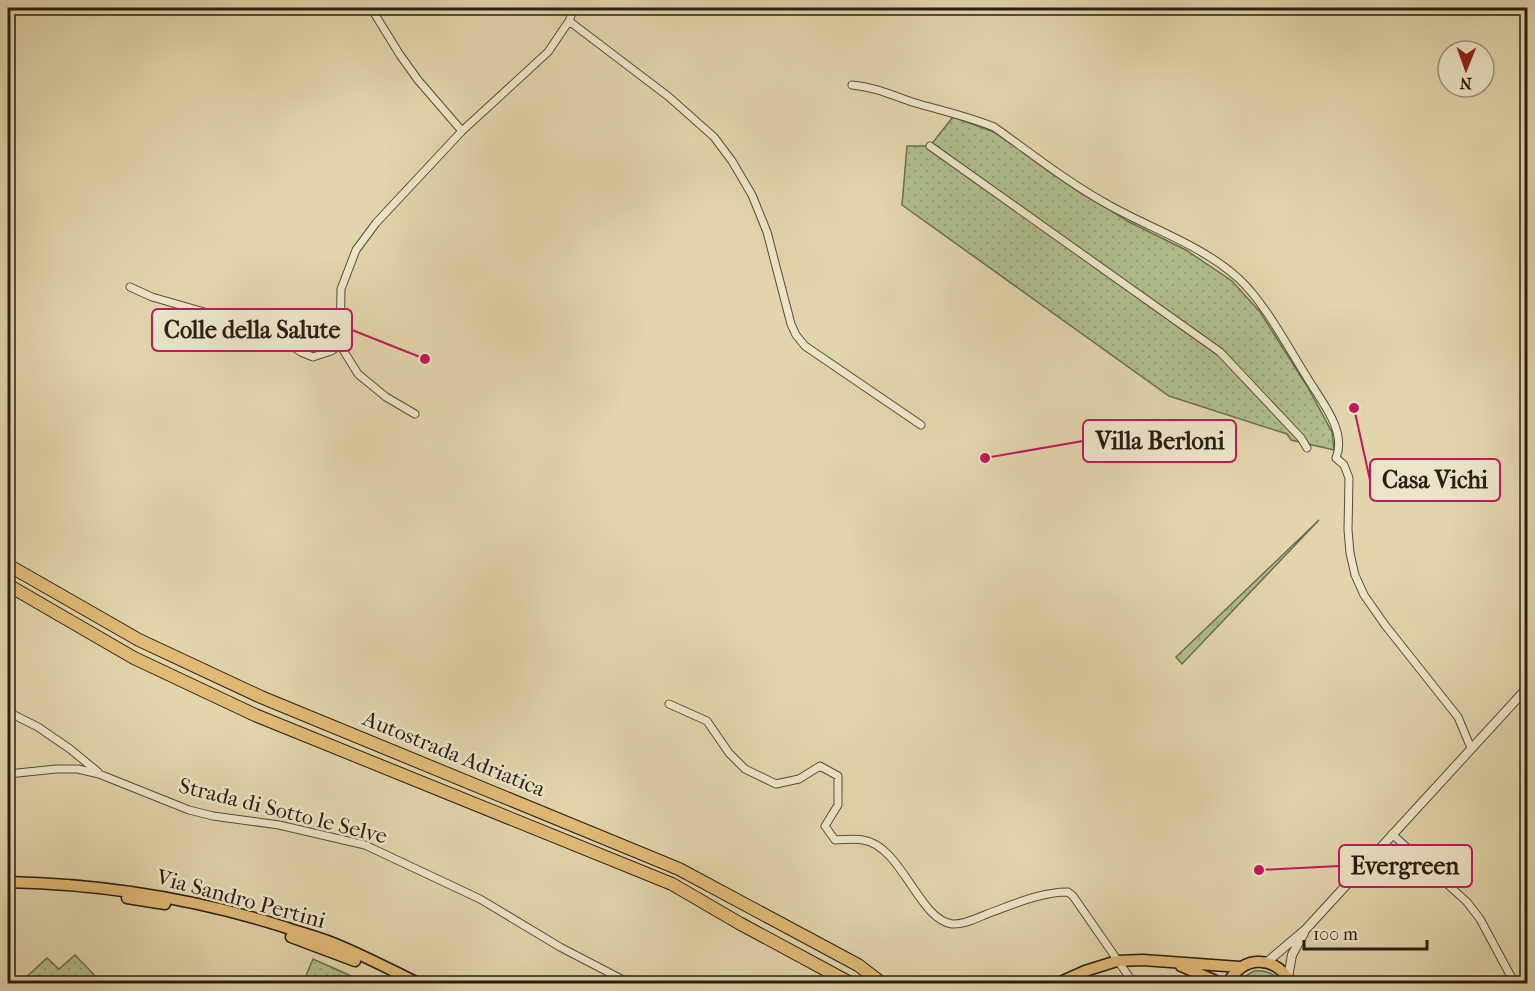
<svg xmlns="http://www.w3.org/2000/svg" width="1535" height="991" font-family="'IM FELL French Canon',serif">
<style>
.grass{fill:url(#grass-tufts);stroke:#6c6e50;stroke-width:1.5}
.park{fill:url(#park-dots);stroke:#6c6e50;stroke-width:1.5}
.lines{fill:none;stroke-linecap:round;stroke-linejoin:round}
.minor-casing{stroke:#564c3a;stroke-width:9}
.tertiary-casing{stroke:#564c3a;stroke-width:10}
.primary-casing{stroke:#281f14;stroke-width:13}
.motorway-casing{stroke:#281f14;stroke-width:14}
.minor{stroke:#ece4c8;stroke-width:7}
.tertiary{stroke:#ece4c8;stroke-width:8}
.primary{stroke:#e1ba76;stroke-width:10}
.motorway{stroke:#e1ba76;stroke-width:12}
.labels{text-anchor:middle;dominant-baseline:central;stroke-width:5;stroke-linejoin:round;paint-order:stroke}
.street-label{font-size:22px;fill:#281f14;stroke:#ece4c8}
.leader{fill:none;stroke:#c2185b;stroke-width:2}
.callout-dot{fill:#c2185b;stroke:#ece4c8;stroke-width:2}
.callout{fill:#ece4c8;stroke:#c2185b;stroke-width:2}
.callout-label{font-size:24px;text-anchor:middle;font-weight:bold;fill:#281f14}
</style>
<defs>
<pattern id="grass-tufts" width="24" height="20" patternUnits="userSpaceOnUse" patternTransform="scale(1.5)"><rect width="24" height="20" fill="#afbe8c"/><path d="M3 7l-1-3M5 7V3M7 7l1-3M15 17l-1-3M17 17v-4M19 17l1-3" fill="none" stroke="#97a378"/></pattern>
<pattern id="park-dots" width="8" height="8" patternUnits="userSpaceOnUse" patternTransform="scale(1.5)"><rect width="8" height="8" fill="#afbe8c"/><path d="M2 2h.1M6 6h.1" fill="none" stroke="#97a378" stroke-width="1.8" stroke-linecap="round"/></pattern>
</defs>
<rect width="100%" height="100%" fill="#e2d5ab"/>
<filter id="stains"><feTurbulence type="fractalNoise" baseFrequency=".00333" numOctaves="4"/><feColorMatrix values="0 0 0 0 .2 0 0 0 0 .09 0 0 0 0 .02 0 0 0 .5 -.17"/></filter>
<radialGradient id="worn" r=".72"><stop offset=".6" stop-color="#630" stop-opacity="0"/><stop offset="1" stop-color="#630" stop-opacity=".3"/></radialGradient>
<path class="grass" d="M1319,520L1182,664L1176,657Z
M1254,971C1266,970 1274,973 1281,983H1238L1242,978Z"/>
<path class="park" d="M953,117L994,132L1127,221L1186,250L1232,281L1260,312L1307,386L1332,432L1334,450L1291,440L1287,434L1169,396L902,205L907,146H930Z
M75,955L102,983H20L47,958L59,969Z
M313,959L367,983H316L305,978Z"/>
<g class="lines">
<defs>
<path id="minor" d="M371,8L400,55L418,80L462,131
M569,21L669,97L714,137L732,161L752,195L767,232L791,324L796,335L805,346L921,425
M852,85C874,87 892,95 912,102C939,110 967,116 994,127C1031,153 1067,182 1107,204C1151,229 1200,244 1238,278C1266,303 1292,355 1313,387C1326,407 1346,434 1336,458L1344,465L1349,478L1348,530L1350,553L1355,575L1364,595L1385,625L1458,717L1471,748
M930,146L1220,352L1301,438L1307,448
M130,287L152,297L256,327L278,337L301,352L313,357L331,351L340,345
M415,414L386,397L358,374L340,345L341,289L356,250L376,223L462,131L548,52L569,21L574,8
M669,704L707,721L729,753L745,769L776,784L799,779L820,766L838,776V805L825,826L835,840C844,840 854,838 863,840C902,846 918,919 952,924C963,925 977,918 987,914C1012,905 1040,892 1068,892L1073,896L1134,984
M8,712L38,727L70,749L98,772
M8,774L56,769H78L99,774L189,810L213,816L279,825L365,845L480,899L560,947L631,984
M1392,834L1467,902L1480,919L1515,984"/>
<path id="tertiary" d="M1267,962L1306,929L1528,687
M1288,977L1292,955L1304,933"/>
<path id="primary" d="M8,882C101,884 192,898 281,926C298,932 316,936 333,943C363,955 391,970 420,984
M127,898L165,904
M291,937L355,961
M1181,966L1223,984
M1056,984L1085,971L1117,961L1143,960L1240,967
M1228,984C1241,954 1278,955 1291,984"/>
<path id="motorway" d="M8,565L139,640L261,697L679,869L858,965L883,984
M8,585L134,658L255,715L672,884L739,923L852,984"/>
</defs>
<use href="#minor" class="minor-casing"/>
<use href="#tertiary" class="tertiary-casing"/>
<use href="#primary" class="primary-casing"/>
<use href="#motorway" class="motorway-casing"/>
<use href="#minor" class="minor"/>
<use href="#tertiary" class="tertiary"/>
<use href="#primary" class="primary"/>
<use href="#motorway" class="motorway"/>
</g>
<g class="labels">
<g class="street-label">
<text transform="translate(454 754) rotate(22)">Autostrada Adriatica</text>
<text transform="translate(283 811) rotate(14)">Strada di Sotto le Selve</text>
<text transform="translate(241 899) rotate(15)">Via Sandro Pertini</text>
</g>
</g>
<path class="leader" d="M425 359L352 330M985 458L1083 441M1354 408L1370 480M1259 870L1339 866"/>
<g class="callout-dot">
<circle cx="425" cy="359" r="6"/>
<circle cx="985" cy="458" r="6"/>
<circle cx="1354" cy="408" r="6"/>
<circle cx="1259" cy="870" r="6"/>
</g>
<g class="callout">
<rect x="152" y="309" width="200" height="42" rx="6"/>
<rect x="1083" y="420" width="153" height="42" rx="6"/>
<rect x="1370" y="459" width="130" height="42" rx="6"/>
<rect x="1339" y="845" width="133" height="42" rx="6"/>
</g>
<g class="callout-label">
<text x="252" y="338">Colle della Salute</text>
<text x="1160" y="449">Villa Berloni</text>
<text x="1435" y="488">Casa Vichi</text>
<text x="1405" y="874">Evergreen</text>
</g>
<rect width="1535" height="991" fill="none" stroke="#e2d5ab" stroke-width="30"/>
<rect x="9" y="9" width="1517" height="973" fill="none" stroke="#281f14" stroke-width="3"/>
<rect x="15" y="15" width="1505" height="961" fill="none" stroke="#281f14" stroke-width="1.5"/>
<g transform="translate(1466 69) rotate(181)"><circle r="28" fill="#ece4c8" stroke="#9e9580" stroke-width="1.5"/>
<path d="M0-4.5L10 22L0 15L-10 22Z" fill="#8f2418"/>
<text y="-9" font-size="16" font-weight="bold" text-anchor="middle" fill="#281f14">N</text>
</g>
<path d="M1304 940v9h123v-9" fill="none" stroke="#281f14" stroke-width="3"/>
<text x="1313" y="940" font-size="18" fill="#281f14" stroke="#ece4c8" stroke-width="4.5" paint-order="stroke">100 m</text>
<rect width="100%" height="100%" filter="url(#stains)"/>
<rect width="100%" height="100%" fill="url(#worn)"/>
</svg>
